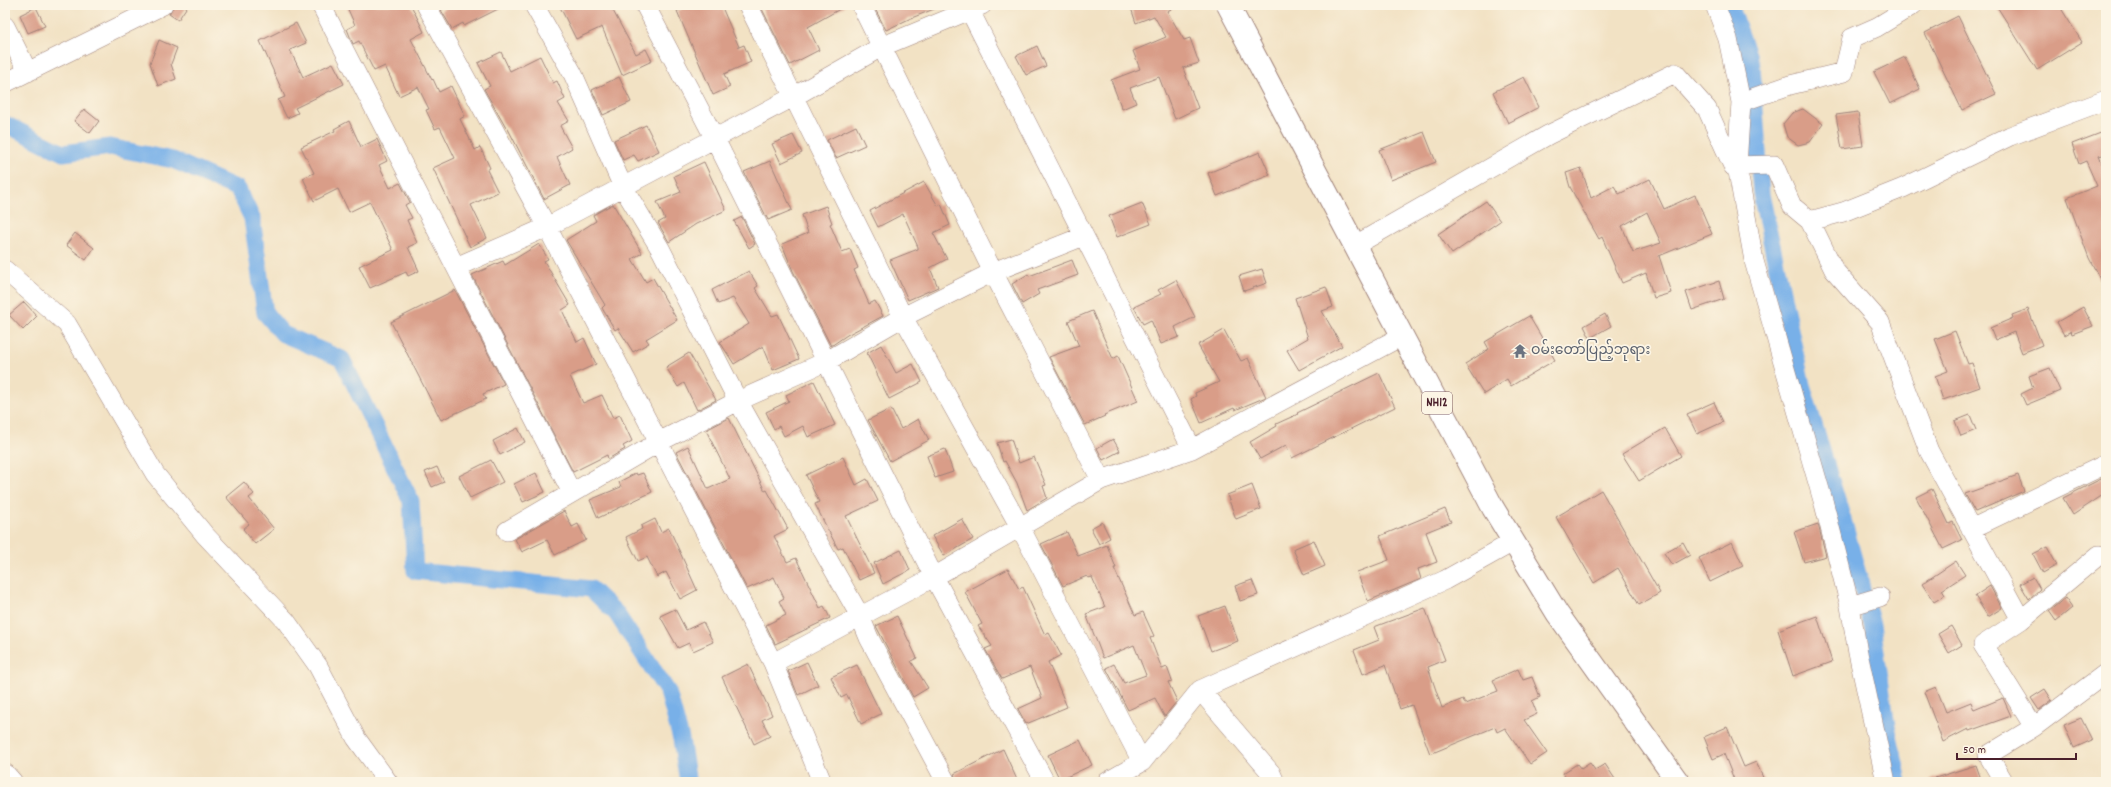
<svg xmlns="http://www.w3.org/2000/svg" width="2111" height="787" font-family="Dekko,'Noto Sans Myanmar',sans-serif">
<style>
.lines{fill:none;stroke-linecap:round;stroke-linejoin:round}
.canal{stroke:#78b0e8;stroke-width:17}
.building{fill:#d99d88;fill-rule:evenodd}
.minor-casing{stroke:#9e8078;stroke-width:20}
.highway-casing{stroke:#9e8078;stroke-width:24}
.minor{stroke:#fff;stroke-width:19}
.highway{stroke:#fff;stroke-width:22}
.labels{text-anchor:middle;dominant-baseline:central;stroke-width:3.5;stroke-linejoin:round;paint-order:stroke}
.shield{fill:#fcf5e5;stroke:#7f5f63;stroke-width:1}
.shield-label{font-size:13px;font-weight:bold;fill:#4a1f2b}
.worship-label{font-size:14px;fill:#5b616d;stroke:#fcf5e5;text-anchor:start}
</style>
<rect width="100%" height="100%" fill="#fcf5e5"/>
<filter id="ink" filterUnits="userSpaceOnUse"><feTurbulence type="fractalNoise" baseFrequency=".025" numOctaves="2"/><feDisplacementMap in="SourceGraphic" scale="8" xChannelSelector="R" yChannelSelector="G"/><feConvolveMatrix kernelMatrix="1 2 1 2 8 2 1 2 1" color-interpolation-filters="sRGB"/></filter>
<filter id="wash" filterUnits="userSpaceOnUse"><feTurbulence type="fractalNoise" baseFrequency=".012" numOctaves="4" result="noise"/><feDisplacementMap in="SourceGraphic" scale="16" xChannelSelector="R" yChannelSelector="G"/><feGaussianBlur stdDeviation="0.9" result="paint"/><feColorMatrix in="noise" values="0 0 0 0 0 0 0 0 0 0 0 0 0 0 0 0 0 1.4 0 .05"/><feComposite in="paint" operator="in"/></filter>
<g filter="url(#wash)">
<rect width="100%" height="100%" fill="#f2e2c4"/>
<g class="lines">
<path class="canal" d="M1730,5L1752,66L1761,194L1802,385L1844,523L1872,625L1887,726L1899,782
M5,124L63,153L110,147L173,160L238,189L252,218L265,313L283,334L342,359L411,501L415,571L591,589L616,613L668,692L681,739L688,782"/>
</g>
<g id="blocks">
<path class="building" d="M174,5H188L178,20L169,14Z
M346,5H411L424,32L411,39L432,80L433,79L439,92L451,86L465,116L460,119L475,150L480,147L490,168L487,170L498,192L471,205L487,238L470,247L433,168L455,158L440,127L435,129L426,110L429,109L418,87L399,96L385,66L374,71L359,41L353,44L347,29L355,25Z
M451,5H506L464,26L463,23L452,29L441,10Z
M559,5H610L636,54L646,49L652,61L622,75L602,27L576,39Z
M691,5H721L739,47L744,45L751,62L724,74L730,87L713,95L677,11Z
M760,5H847L808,27L819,50L790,65Z
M873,5H944L909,19L886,30Z
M1130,5H1180L1167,11L1184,40L1190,38L1199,63L1183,68L1198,108L1175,119L1159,77L1130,88L1136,103L1122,109L1111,80L1140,69L1133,51L1166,37L1154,16L1136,23Z
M1996,5H2059L2082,42L2037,70Z
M36,7L45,26L28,33L20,15Z
M1958,16L1996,94L1962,110L1925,33Z
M296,23L306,43L290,50L303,77L333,63L344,84L295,108L298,113L287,118L278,100L285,97L260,41Z
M159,40L177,48L171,64L176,79L158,86L150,63Z
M1037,46L1046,66L1026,75L1016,56Z
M501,52L510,71L540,56L553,83L557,81L565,99L558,103L569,121L560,126L572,148L557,157L570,185L544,199L507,127L506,128L484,89L490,86L478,63Z
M1905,57L1920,89L1890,104L1874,72Z
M619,77L631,102L603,115L592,90Z
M1524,77L1539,107L1508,123L1493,92Z
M84,109L99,121L90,133L74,121Z
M1803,109L1823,124L1810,142L1798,145L1787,137L1783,124L1792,113Z
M1858,112L1863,146L1842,149L1836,115Z
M349,121L361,147L377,139L387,161L379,165L390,188L400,183L410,202L405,205L412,218L407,220L417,243L408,247L419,271L408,276L406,272L370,288L359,266L393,250L370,202L349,212L338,189L314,201L303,178L314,173L301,147L335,131L334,129Z
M646,125L659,151L638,161L634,155L623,160L614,140Z
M856,126L865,145L836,158L827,140Z
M2106,131V154L2099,156L2106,173V291L2089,258L2067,198L2097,186L2086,161L2079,164L2072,144Z
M1424,132L1436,162L1391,180L1379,150Z
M793,135L802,153L781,163L772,144Z
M1260,152L1270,175L1217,196L1208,173Z
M770,161L792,210L768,220L744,172Z
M704,162L726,210L696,224L669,242L658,223L665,219L657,202L681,192L674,176Z
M1581,168L1591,198L1614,186L1619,194L1650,179L1664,209L1695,195L1712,234L1659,256L1671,293L1654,298L1646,273L1622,283L1602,237L1599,239L1570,187L1566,173ZM1647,212L1661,243L1633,252L1622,226Z
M924,182L938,206L941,204L950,225L933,233L947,259L930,268L938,287L908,300L890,260L918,249V247L903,214L878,227L870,211Z
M1486,201L1500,221L1452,254L1438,234Z
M1142,203L1151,224L1117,237L1109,216Z
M613,204L642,253L632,259L646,282L653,278L677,320L646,339L649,343L633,352L618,328L615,330L602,308L605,305L566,240L596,221L593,215Z
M826,206L832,223L830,224L842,252L850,249L858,268L854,270L869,304L875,301L883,316L847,335L831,346L793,271L782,244L808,233L802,215Z
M742,217L755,244L749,248L734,221Z
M75,233L94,248L86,260L66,245Z
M539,244L548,259L544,261L570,305L562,310L577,342L584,338L596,364L570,376L583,403L602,395L613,418L620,415L632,441L623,446L625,449L608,459L607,455L573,472L472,275L503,261L505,265Z
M1072,260L1078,275L1037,290L1039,294L1022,304L1012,284L1028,274L1029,276Z
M1262,269L1267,283L1244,291L1239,276Z
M749,271L758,286L755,288L772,316L778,314L799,359L773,370L763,346L734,364L720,342L749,324L733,298L718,304L712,290Z
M1176,280L1195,317L1175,327L1179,337L1161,344L1151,320L1143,324L1134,307L1161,294L1158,290Z
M1719,281L1724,299L1692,310L1686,292Z
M1326,287L1333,307L1322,311L1342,346L1299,370L1287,350L1308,338L1295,298Z
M455,290L504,384L483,394L486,399L441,420L391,322Z
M24,302L37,316L23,330L9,315Z
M2083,307L2093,326L2072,334L2071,331L2064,335L2057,322Z
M2028,309L2042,345L2022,353L2014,332L1995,340L1990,328L2013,318L2012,315Z
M1092,311L1113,359L1118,356L1138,401L1104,415L1105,416L1085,425L1049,357L1079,346L1068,321Z
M1605,314L1611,326L1590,338L1584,326Z
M1529,316L1555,360L1511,386L1507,379L1484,394L1465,364L1489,349L1485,342Z
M1224,330L1241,361L1248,358L1266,397L1235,410L1234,408L1201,423L1191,399L1196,396L1195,393L1219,382L1198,345Z
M1955,331L1968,364L1972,363L1980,387L1943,400L1935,376L1948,371L1935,339Z
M881,345L896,373L913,364L922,382L889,399L867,353Z
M689,353L716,400L697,410L684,383L678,387L666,367Z
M2050,368L2060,391L2026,405L2021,394L2033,388L2029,376Z
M1379,373L1395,407L1292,458L1286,445L1260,459L1250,442L1277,426L1276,424L1298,414L1297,413Z
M814,381L835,425L808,437L803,426L784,436L779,426L774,429L766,412L789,401L786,395Z
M1714,402L1723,422L1697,434L1687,414Z
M891,409L901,429L918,419L929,440L890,461L868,420Z
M1970,415L1976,430L1961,436L1955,421Z
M729,418L765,491L767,490L788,529L774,536L787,562L796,558L820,608L824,606L830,618L775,644L766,625L786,615L779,601L784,598L774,577L747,589L676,452L688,446L708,489L730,479L706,430Z
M518,428L525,442L500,455L493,441Z
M1665,428L1681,456L1639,481L1622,454Z
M1011,439L1019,463L1034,457L1046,485L1043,486L1047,498L1027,510L1017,483L1005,461L1003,462L997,443Z
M1113,439L1120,451L1103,460L1097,448Z
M945,449L953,472L935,478L927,456Z
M843,457L856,485L867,479L878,501L846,516L874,573L859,580L843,547L838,549L825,524L815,504L819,502L806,475Z
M491,460L503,482L470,498L459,476Z
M437,467L444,482L432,487L425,472Z
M536,473L545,492L523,502L514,484Z
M636,473L637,475L643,473L652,492L598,518L590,500L621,487L619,482Z
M2018,475L2024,491L1975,512L1965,494Z
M2103,478L2106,483V493L2073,515L2063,498Z
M244,482L254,494L249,498L274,529L255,544L243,529L249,524L226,497Z
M1252,485L1261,509L1236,519L1227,495Z
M1932,489L1949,524L1953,522L1962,540L1943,549L1916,497Z
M1601,490L1660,593L1639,605L1618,568L1594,583L1556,517Z
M1445,509L1451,522L1426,532L1437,562L1418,569L1421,579L1368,601L1357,572L1389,560L1380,536Z
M564,511L572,527L578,524L586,540L555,555L547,540L522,552L515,539Z
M655,519L661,532L669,528L697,590L680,599L666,572L657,577L647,557L638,561L626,537L642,529L641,526Z
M962,519L973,539L944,556L932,536Z
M1102,522L1110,538L1099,544L1091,528Z
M1818,524L1826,556L1804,562L1794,532Z
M1067,532L1078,556L1107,545L1116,568H1114L1135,615L1143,612L1154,636L1150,638L1162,669L1167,667L1172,681L1168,682L1177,701L1165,716H1164L1155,698L1128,710L1106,668L1114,664L1124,683L1146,675L1134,645L1103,658L1086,614L1105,607L1092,577L1088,578L1087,576L1063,586L1041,544Z
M1314,540L1325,566L1304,575L1293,549Z
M1683,542L1690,555L1672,565L1664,553Z
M1732,542L1743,566L1710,582L1699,558Z
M2047,547L2057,565L2043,573L2033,554Z
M901,550L910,570L883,584L874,563Z
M1956,561L1965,575L1942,590L1945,595L1934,602L1922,584Z
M1008,569L1019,589L1023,587L1045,635L1049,633L1061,655L1048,662L1067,707L1026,724L1018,709L1042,698L1030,667L1002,679L985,649L992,646L978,626L982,624L965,592Z
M2033,577L2040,589L2029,599L2020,584Z
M1252,580L1258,595L1240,601L1235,586Z
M1990,586L2002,608L1988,617L1975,596Z
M2065,598L2072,608L2056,621L2049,611Z
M1225,606L1238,641L1211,651L1198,616Z
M1425,608L1445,660L1428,667L1442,708L1463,699L1465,704L1498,691L1493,680L1518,669L1523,680L1532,677L1540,697L1532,701L1537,714L1524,720L1547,753L1530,764L1505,728L1497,732L1495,727L1430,754L1412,705L1400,709L1385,665L1363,674L1354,650L1379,640L1374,627Z
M675,609L686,630L703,622L713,642L693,651L689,643L678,648L660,616Z
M897,616L917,658L911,661L928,688L913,697L876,626Z
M1817,616L1832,662L1793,676L1778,630Z
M1951,626L1962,645L1949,653L1938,634Z
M807,662L818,685L798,695L788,671Z
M748,664L772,715L762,720L770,736L754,744L722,677Z
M857,665L881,714L861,724L847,695L841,698L831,677Z
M1936,687L1946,712L1971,702L1974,710L2003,698L2011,716L1969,731L1968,729L1943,742L1924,692Z
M2045,689L2052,700L2039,710L2031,698Z
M2081,718L2092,740L2074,748L2064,725Z
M1727,727L1744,767L1756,762L1765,782H1735L1724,754L1713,759L1704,737Z
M1080,740L1092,765L1060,780L1048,755Z
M1003,749L1018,782H957L954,774Z
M1590,763L1595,770L1605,764L1617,782H1561L1566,779L1563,773L1577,764L1581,769Z
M1976,765L1982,782H1930L1932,779Z"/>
</g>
</g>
<g filter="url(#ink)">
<use href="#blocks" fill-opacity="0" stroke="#9e8078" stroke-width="1"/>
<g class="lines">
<defs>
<path id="minor" d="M321,5L572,493
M426,5L547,227L773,663L822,782
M534,5L573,74L623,187L661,250L738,401L860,616L869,638L946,782
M645,5L715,139L934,577L1045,782
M748,5L903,317L1020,527L1142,762
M861,5L993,272L1101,480
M967,5L1192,449
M1715,5L1728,39L1741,102L1737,166L1754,261L1824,504L1850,606L1858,653L1886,782
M5,26L28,72
M5,83L163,5
M1741,102L1790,85L1844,72L1852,38L1877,27L1913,5
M1810,221L1834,270L1880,322L1929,451L2021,620L1983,645L2034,727
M1354,246L1548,135L1675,73L1707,109L1733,166L1774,165L1792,206L1810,221L1843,212L1903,188L2010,136L2106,100
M456,267L547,227L795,96L881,47L982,5
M5,270L67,324L155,474L205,535L286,621L318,666L356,738L388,782
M1971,529L2106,464
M507,531L659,442L738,401L827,361L903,317L993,272L1084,236
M1850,606L1880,597
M2021,620L2099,555
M773,663L934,577L1101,480L1192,449L1402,336
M1200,690L1271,773L1275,782
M5,773L13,782
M1107,782L1142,762L1200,690L1445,580L1513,542
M2004,782L1988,755L2034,727L2106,673"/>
<path id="highway" d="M1228,5L1493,508L1557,613L1678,782"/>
</defs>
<use href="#minor" class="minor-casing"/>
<use href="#highway" class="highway-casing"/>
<use href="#minor" class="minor"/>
<use href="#highway" class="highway"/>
</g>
</g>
<defs>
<symbol id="temple-bare" viewBox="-9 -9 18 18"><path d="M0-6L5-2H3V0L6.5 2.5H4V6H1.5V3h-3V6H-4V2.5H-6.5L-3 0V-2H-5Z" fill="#6b7280" stroke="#fcf5e5" stroke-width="2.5" paint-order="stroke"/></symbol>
</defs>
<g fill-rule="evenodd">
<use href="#temple-bare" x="1510" y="341" width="20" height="20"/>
</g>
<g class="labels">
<rect class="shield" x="1422" y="392" width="30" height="22" rx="3"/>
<g class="shield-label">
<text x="1437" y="403">NH12</text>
</g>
<g class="worship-label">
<text x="1531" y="351">ဝမ်းတော်ပြည့်ဘုရား</text>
</g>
</g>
<rect width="2111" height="787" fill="none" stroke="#fcf5e5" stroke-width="20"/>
<path d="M1957 753v6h119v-6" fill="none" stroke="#4a1f2b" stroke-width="2"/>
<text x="1963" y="753" font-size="12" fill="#4a1f2b" stroke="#fcf5e5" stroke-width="3" paint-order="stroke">50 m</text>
</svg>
